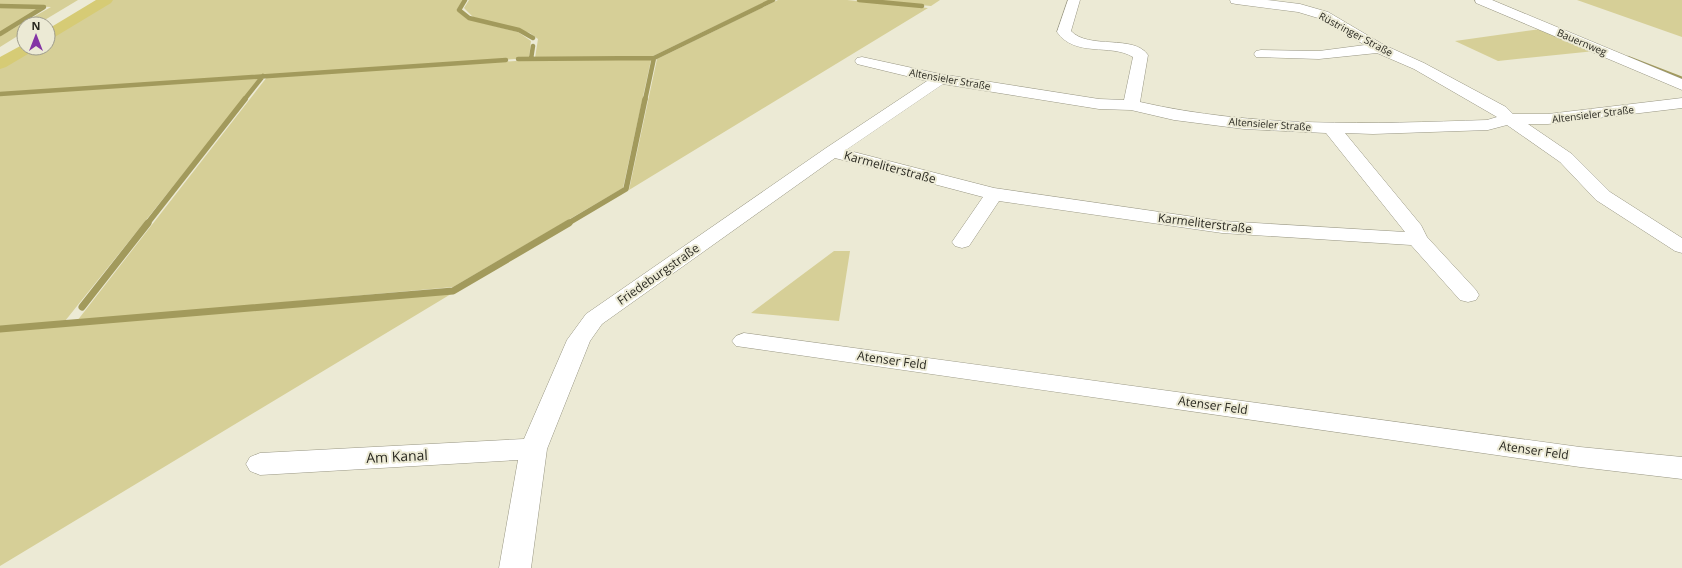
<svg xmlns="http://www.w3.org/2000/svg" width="1682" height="568" font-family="'Open Sans',sans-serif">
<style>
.green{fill:#d6cf97}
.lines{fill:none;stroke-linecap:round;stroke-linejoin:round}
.stream-far2{stroke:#a29a5c;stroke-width:4.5}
.stream-far1{stroke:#a29a5c;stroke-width:5.5}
.stream{stroke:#a29a5c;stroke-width:7}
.canal{fill:#d6cb75;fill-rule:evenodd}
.minor-casing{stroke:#989683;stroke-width:1}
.minor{fill:#fff;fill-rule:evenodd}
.labels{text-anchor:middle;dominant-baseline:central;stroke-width:4;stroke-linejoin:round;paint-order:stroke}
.far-street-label{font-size:10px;fill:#292820;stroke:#ecead5}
.street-label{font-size:12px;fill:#292820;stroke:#ecead5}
.near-street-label{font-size:14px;fill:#292820;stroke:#ecead5}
</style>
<rect width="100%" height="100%" fill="#ecead5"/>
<path class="green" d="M0,0H78L38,24H24V32L0,47V36L51,7L0,5Z
M105,0H463L457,9L467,19L518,32L531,41L529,58L0,93V64L27,48H48V35Z
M469,0H769L651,57L535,58L538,39L530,33L473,17L464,8Z
M778,0H847L928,8L629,190L657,59Z
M868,0H940L931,6Z
M1577,0H1682V37Z
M0,7H32L41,9L0,33Z
M1541,29L1595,51L1498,61L1455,41Z
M531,60H651L623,188L453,287L77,321L267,77Z
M260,78L65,321L0,326V95Z
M834,251H850L839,321L751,313Z
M451,294L0,566V330Z"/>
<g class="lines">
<path class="stream-far2" d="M465,0L459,10L469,18L519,30L533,38
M859,0L922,6
M0,6L44,7L0,34
M1628,58L1682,79
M518,59L654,58L773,0
M531,59L533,46
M0,94L506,60
M244,100L263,76
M645,100L654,58"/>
<path class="stream-far1" d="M147,224L245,99
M567,224L626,189L645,99"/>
<path class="stream" d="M82,307L148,223
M0,329L453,291L569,223"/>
<path class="canal" d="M96,0H113L111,3L53,38L48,40V29Z
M24,44V48H35L33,51L6,67L0,69V57Z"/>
<defs>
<path id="minor" d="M1068,0H1080L1071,31C1089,50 1134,34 1148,55L1140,102C1254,128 1371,124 1487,120L1497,117L1414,69L1377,53L1319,59L1256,57L1254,54L1256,51L1261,50L1319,51L1365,45L1318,18L1298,12L1236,4L1231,3L1230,0H1267L1300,4L1328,12L1384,45L1424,63L1506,107L1513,114H1548L1682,98V108L1548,124H1528L1572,154L1610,192L1682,238V253L1675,251L1596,200L1560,162L1507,125L1488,130L1373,134L1345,133L1421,225L1427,237L1476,290L1479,295L1476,300L1468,302L1460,300L1411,245L1222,233L999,201L969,246L962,248L955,246L952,242L983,197L835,158L602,324L590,341L547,449L531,568H499L518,460L260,475L250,471L246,464L250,457L260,453L524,439L567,340L586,314L826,148L927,81L857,64L855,61L857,58L862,57L940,74L1099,99L1124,100L1133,57C1110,43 1075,58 1057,32ZM943,84L1099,109L1131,110L1174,120L1244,129L1326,133L1405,232L1222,221L994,188L846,150Z
M1475,0H1492L1682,79V90L1476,3Z
M744,333L1580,447L1682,457V479L1580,467L736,346L732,341L736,336Z"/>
</defs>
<use href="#minor" class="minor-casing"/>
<use href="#minor" class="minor"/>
</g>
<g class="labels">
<g class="far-street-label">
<text transform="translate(1356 34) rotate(28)">Rüstringer Straße</text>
<text transform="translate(1582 42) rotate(23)">Bauernweg</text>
<text transform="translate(950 79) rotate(10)">Altensieler Straße</text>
<text transform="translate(1593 114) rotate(-7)">Altensieler Straße</text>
<text transform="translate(1270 124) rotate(4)">Altensieler Straße</text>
</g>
<g class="street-label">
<text transform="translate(890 167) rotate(15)">Karmeliterstraße</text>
<text transform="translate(1205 223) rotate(7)">Karmeliterstraße</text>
<text transform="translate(658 274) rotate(-35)">Friedeburgstraße</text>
<text transform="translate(892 360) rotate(8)">Atenser Feld</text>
<text transform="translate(1213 405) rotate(8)">Atenser Feld</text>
<text transform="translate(1534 450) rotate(8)">Atenser Feld</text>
</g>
<g class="near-street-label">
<text transform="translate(397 456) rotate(-3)">Am Kanal</text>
</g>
</g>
<g transform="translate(36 36)"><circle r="19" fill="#ecead5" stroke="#9e9c8d"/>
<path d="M0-3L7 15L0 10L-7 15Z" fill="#8435a5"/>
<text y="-6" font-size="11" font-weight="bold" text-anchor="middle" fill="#292820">N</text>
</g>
</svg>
